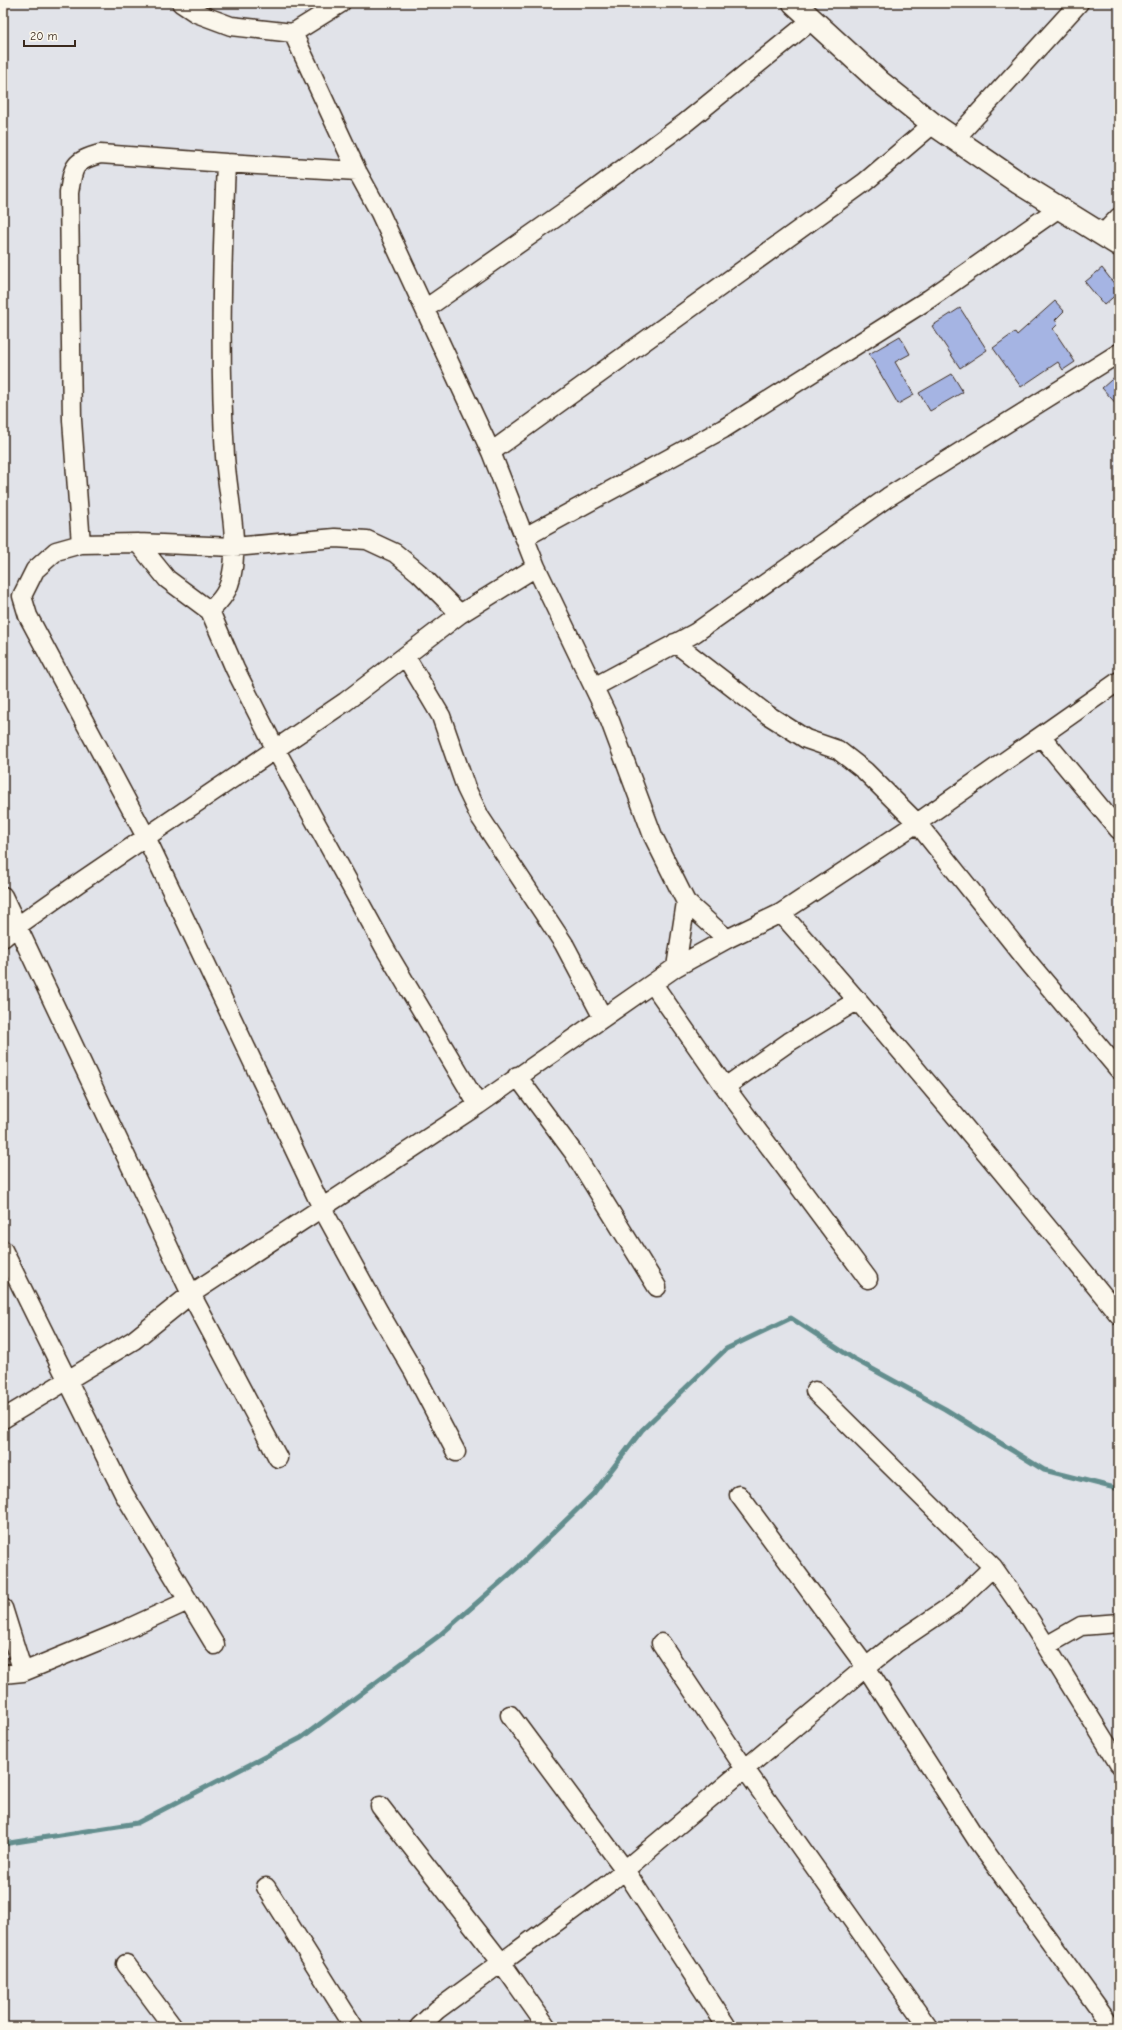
<svg xmlns="http://www.w3.org/2000/svg" width="1122" height="2030" font-family="'Comic Neue',sans-serif">
<style>
.lines{fill:none;stroke-linecap:round;stroke-linejoin:round}
.stream{stroke:#648e8e;stroke-width:5}
.building{fill:#a5b4e3;stroke:#3b2a1e}
.street-casing{stroke:#3b2a1e;stroke-width:21}
.secondary-casing{stroke:#3b2a1e;stroke-width:25}
.street{stroke:#fbf7ec;stroke-width:18}
.secondary{stroke:#fbf7ec;stroke-width:22}
</style>
<rect width="100%" height="100%" fill="#e1e3e9"/>
<filter id="ink" filterUnits="userSpaceOnUse"><feTurbulence type="fractalNoise" baseFrequency=".025" numOctaves="2"/><feDisplacementMap in="SourceGraphic" scale="8" xChannelSelector="R" yChannelSelector="G"/><feConvolveMatrix kernelMatrix="1 2 1 2 8 2 1 2 1" color-interpolation-filters="sRGB"/></filter>
<g filter="url(#ink)">
<g class="lines">
<path class="stream" d="M3,1844L137,1823L301,1738L440,1635L518,1567L593,1494L642,1430L726,1349L791,1318L854,1359L945,1409L1044,1470L1119,1489"/>
</g>
<path class="building" d="M1102,268L1119,290V292L1104,305L1085,282Z
M1055,301L1064,311L1055,320L1058,324L1053,329L1075,362L1063,370L1058,362L1021,387L993,348L1015,332L1017,335Z
M960,308L987,350L960,368L932,326Z
M900,336L910,354L895,362L914,395L898,404L869,354Z
M1119,373V407L1102,388Z
M952,374L963,392L930,411L919,393Z"/>
<g class="lines">
<defs>
<path id="street" d="M181,3L196,13L231,26L293,33L341,3
M293,33L357,171L380,213L491,452L536,567L610,721L653,836L686,902L727,939
M956,138L1079,3
M357,171L226,163C222,261 219,358 225,456C227,491 239,539 232,573C229,591 222,599 210,611L235,669L276,750L387,952L478,1105
M1103,234L1119,217
M425,309L578,202L685,123L812,20
M491,452L865,182L933,124
M525,537L723,429L929,299L1059,208
M138,543L167,579L210,611
M81,544L72,420L69,193C73,167 73,161 100,154L226,163
M675,643L768,715L806,739L838,750L865,771L917,823L1029,963L1119,1070
M406,657L441,716L466,788L480,817L564,944L603,1018
M594,687L695,633L888,497L1119,353
M1041,736L1119,830
M3,896L191,1294L278,1458
M781,913C897,1044 1009,1179 1119,1315
M3,938L16,927L80,882L345,702L460,614L536,567
M676,967L686,902
M653,984L725,1087L868,1279
M517,1076L574,1153L657,1287
M725,1087L789,1042L858,1000
M3,1250L124,1494L215,1645
M815,1391L993,1567L1030,1620L1119,1764
M3,1419L134,1340L191,1294L478,1105L676,967L727,939L781,913L917,823L1119,681
M456,1452L414,1372L379,1312L322,1208L146,837L28,616L22,596L35,570L56,551L81,544L138,543L234,547L335,538L367,540L395,553L419,573L460,614
M739,1495L866,1667L977,1840L1112,2027
M3,1608L23,1672
M661,1643L745,1769L928,2027
M1046,1646L1081,1626L1119,1623
M3,1674L23,1672L118,1633L188,1601
M510,1715L625,1870L727,2027
M380,1806L501,1962L547,2027
M266,1887L354,2027
M126,1964L173,2027
M419,2027L437,2010L608,1884L866,1667L896,1643L954,1604L993,1567"/>
<path id="secondary" d="M794,3L880,82L933,124L1019,183L1119,245"/>
</defs>
<use href="#street" class="street-casing"/>
<use href="#secondary" class="secondary-casing"/>
<use href="#street" class="street"/>
<use href="#secondary" class="secondary"/>
</g>
</g>
<rect width="1122" height="2030" fill="none" stroke="#fbf7ec" stroke-width="16"/>
<rect x="8" y="8" width="1106" height="2014" fill="none" stroke="#3b2a1e" stroke-width="1.5" filter="url(#ink)"/>
<path d="M24 40v6h51v-6" fill="none" stroke="#3b2a1e" stroke-width="2"/>
<text x="30" y="40" font-size="12" fill="#3b2a1e" stroke="#fbf7ec" stroke-width="3" paint-order="stroke">20 m</text>
</svg>
